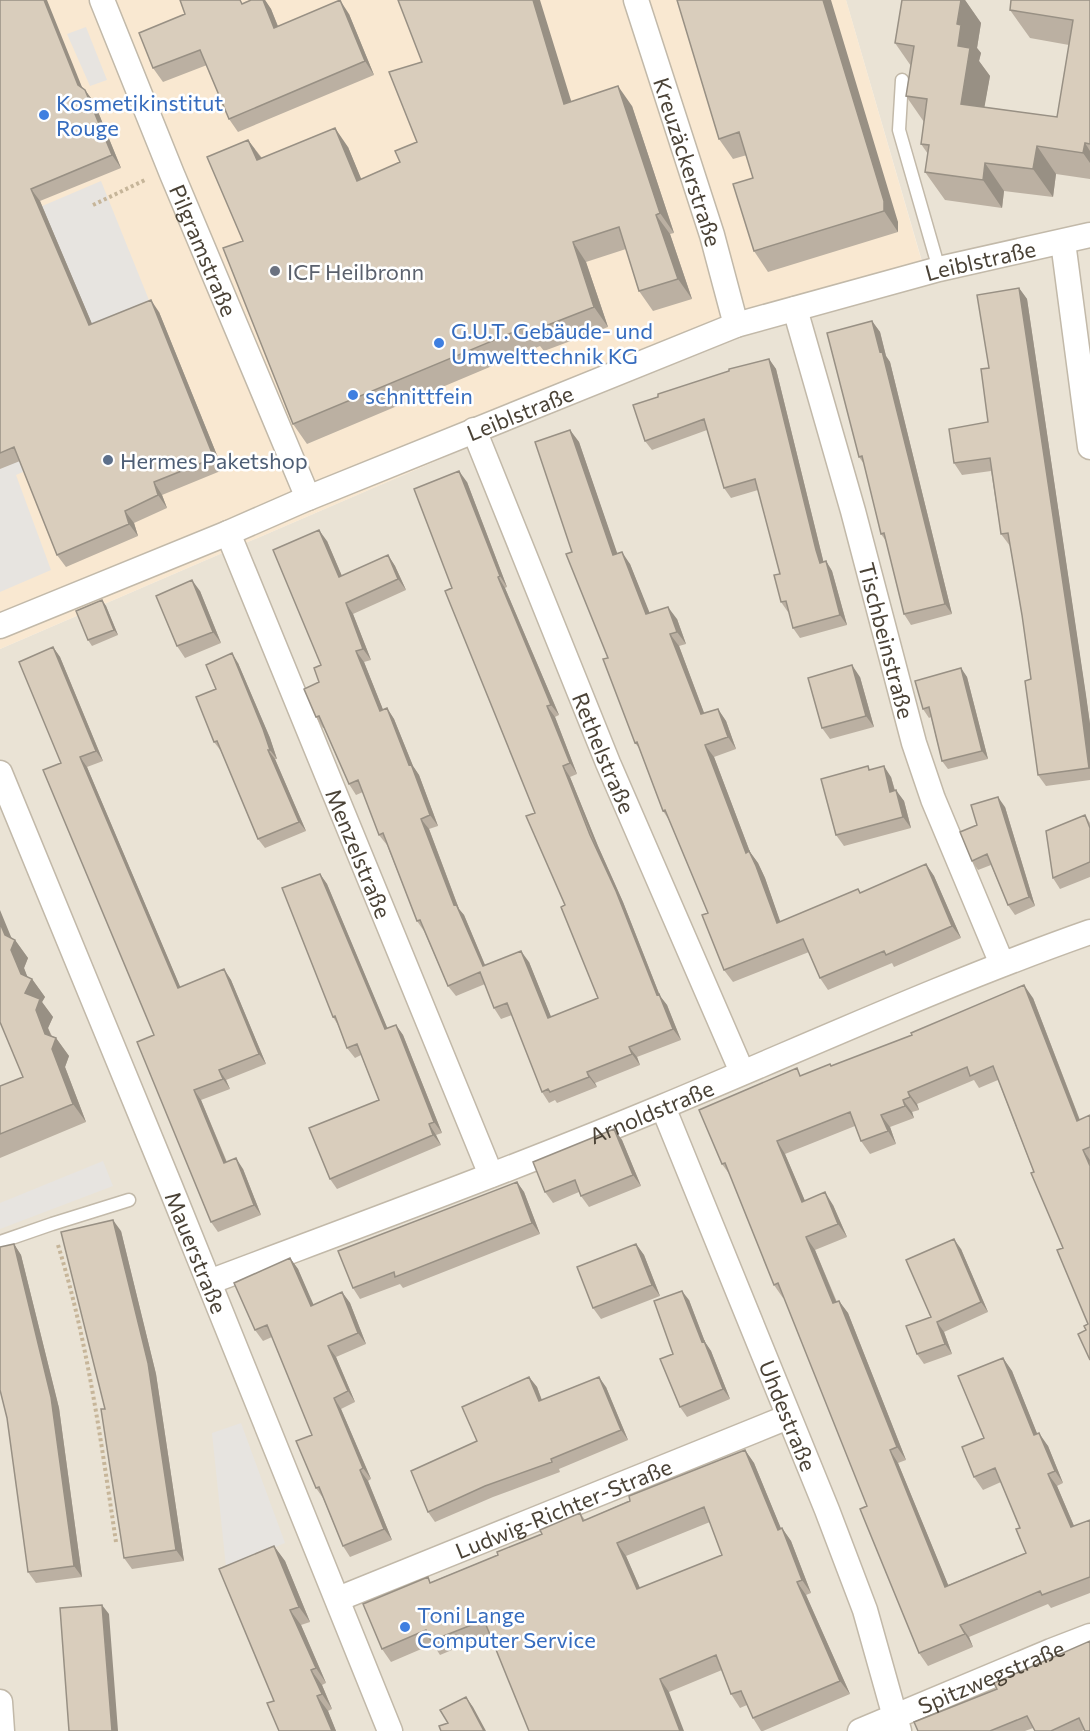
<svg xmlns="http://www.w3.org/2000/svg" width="1090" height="1731" font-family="Commissioner,sans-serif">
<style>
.residential{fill:#eae3d5}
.commercial{fill:#f9e8d1}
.parking{fill:#e7e4e0}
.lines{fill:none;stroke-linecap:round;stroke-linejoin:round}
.service-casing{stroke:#c2b9a9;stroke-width:15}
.minor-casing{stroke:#c2b9a9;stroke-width:27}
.path{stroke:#c6b599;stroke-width:4;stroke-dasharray:3 3;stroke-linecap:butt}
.service{stroke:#fff;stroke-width:12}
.minor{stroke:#fff;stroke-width:24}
.wall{fill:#bbb0a2;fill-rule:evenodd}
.shaded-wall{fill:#989084}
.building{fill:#d9cdbc;stroke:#989084;stroke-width:1.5;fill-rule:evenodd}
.shop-dot{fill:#3f7fe0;stroke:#fff;stroke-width:2}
.worship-dot{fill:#6b7280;stroke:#fff;stroke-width:2}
.service-dot{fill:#5c6f8a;stroke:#fff;stroke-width:2}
.labels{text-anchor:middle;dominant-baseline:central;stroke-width:5;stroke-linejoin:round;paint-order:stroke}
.shop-label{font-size:22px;fill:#366cbe;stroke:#fff;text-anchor:start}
.street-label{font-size:22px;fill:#4a4236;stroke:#fff}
.worship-label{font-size:22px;fill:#5b616d;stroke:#fff;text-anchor:start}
.service-label{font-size:22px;fill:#4e5e75;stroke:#fff;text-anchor:start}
</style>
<rect width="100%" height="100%" fill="#f6f1e8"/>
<path class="residential" d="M846,0H1090V1731H0V649L749,326L926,275Z"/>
<path class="commercial" d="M0,0H846L926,276L749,326L0,649Z"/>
<path class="parking" d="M86,27L107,80L90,86L67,34Z
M101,181L153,310L133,424L16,475L51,570L0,592V224Z
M103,1161L113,1186L0,1229V1203Z
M241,1423L285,1543L226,1567L212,1433Z"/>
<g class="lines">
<defs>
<path id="service" d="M902,80L899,130L939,269
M0,1242L52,1224L129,1200"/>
<g id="minor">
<path id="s1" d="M102,0L172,174L308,498"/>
<path id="s2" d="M636,0L712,235L736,325"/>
<path d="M1063,242L1090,447"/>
<path id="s3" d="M795,309L853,511L914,743L933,799L1002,964"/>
<path id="s4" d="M474,430L608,763L742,1072"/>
<path id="s5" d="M228,533L491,1175"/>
<path id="s6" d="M0,626L228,533L308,498L736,325L939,269L1090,235"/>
<path id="s7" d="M0,773L170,1186L390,1731"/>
<path id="s8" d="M663,1107L827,1510L865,1610L899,1731"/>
<path id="s9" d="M209,1282C360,1225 513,1169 662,1107C804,1048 945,983 1090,932"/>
<path id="s10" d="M338,1599L788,1417"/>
<path d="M0,1702L2,1731"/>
<path id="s11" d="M860,1731L1051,1651L1090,1636"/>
</g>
</defs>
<use href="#service" class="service-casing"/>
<use href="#minor" class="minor-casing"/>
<path class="path" d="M93,205L145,180
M58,1245C88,1342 101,1442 116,1542"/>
<use href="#service" class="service"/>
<use href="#minor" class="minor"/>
</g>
<path class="wall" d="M0,0L83,88L94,102L121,168L40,201L92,324L159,312L223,470L162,495L167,508L134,523L138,536L66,567L57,555L20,461L0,469Z
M251,0H265L271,9L278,26L349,14L374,75L238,132L229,119L207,65L163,82L153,68L245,2Z
M677,0L898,222V232L768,272L754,251L753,178L747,155L733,159L719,139Z
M902,0H965L981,23L977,48L981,53L979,61L990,76L984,107L1057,117L1069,45L1030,38L1010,10L1090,0V179L1056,174L1053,197L1004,191L1002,208L945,200L925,172L928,154L921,144L924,122L906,96L911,66L895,43Z
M422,62L571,101L632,106L674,233L670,234L692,299L653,311L639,291L626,249L586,262L608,327L544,351L540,346L307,444L293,424L243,241L248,140L262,158L348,147L361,179L400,162L417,142Z
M1019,288L1027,299L1090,724V780L1046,786L1038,775L1031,679L1022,615L1010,546L1001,534L991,471L962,475L954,463L988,422L989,368Z
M872,321L880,332L886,356L890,362L952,614L911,625L904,614L886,541L881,534L864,464L859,457Z
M769,359L776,369L823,560V562L826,561L832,571L847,625L800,638L793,628L789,612H788L781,602L780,574L758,490L731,498L724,488L707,430L652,450L645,441Z
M570,430L579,442L617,554L630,564L649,613L677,619L686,644L679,646L704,713L718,709L726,721L736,749L714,757L750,852L758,863L765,878L780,922L858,889L861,893L926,864L934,876L961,938L894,967L892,963L828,990L820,978L809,952L733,982L724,970L708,913L669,820L663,811L639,748L635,743L608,658L572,552Z
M467,482L507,587L505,588L559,715L555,717L577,774L570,777L598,846L623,902L660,996L667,1005L681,1040L637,1057L640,1065L595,1083L597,1087L557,1103L555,1100L549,1103L542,1092L512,1015L501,1019L494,1008L485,984L456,996L448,986L424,931L417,921L387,845L379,835L363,792L356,795L349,784L324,728H323L316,717L321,665L327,541L342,576L388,555L395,566L406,590L353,614L371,660L364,662L383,710L387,708L394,719L413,766L419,775L438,826L429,829L459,909L464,915L485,965L529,962L551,1017L598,998L565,905L535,813L452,588Z
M200,591L221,643L185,658L177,646Z
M102,600L106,606L118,635L92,646L88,640Z
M53,647L60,657L103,761L87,767L180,987L224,969L231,980L266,1064L226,1080L230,1089L201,1100L227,1162L243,1169L261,1215L218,1232L211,1222L154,1035L61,763Z
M238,663L270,738L277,759H275L306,831L265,848L258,839L221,751L214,742L216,689Z
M961,668L967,677L988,759L948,769L942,761L931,717L929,718L923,709Z
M860,677L874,727L830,739L822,728Z
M870,769L891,777L895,790L904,801L911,828L844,846L836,835Z
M1005,807L1035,906L1015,915L1008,905L991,865L978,870L972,861Z
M1085,815L1090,823V877L1060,889L1053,878Z
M320,874L327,884L387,1028L396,1025L403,1035L442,1133L436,1135L441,1145L337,1189L330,1179L379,1100L361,1055L355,1058L347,1048L338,1025L333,1017Z
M11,938L15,940L28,958L24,968L27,977L32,979L45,997L42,1002L53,1017L48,1028L52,1036L56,1038L69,1056L65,1067L86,1122L0,1158V1086L23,1077Z
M1033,998L1080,1120L1090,1115V1360L1086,1330L1088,1324L1063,1248L998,1080L979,1088L974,1080L917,1104L919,1110L912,1112L914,1118L890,1127L896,1144L870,1154L861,1141L855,1126L785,1154L805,1201L833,1205L847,1237L815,1250L837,1302L839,1301L848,1313L906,1460L898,1463L948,1585L1026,1553L1020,1528L1001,1482L983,1490L974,1477L1003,1358L1012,1371L1037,1434L1048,1446L1063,1483L1057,1486L1074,1526L1090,1520V1593L1051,1608L1048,1604L969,1637L973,1647L928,1666L919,1653L867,1506L784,1297L783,1298L774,1285L730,1175L722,1164L802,1076Z
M614,1129L622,1140L641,1186L589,1207L581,1196L579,1192L553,1203L545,1192Z
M517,1182L524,1192L540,1234L403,1288L400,1284L360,1299L353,1288Z
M121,1231L156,1374L184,1561L132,1569L124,1558L105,1409Z
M14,1244L21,1255L59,1408L82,1577L36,1583L28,1572Z
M636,1244L644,1255L660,1296L601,1319L593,1308Z
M961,1249L988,1312L944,1332L952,1354L924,1364L917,1354L931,1317Z
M290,1258L298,1269L313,1305L342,1292L350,1303L366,1344L336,1357L355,1402L341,1409L371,1479L368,1481L392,1540L350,1557L343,1546L323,1498L316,1488L312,1435L272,1337L263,1341L255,1330Z
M689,1300L705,1342L711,1351L730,1399L687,1417L680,1407L673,1354Z
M529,1377L537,1387L542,1400L606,1387L628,1440L559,1469L560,1472L493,1497L435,1522L428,1512L477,1441Z
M745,1450L754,1463L781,1529L782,1528L791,1541L811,1593L806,1595L850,1694L763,1731H761L753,1718L747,1705L740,1708L731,1694L722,1670L669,1692L490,1634L440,1655L433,1644L391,1662L382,1649L431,1582L498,1555L542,1534L580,1513L585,1520ZM710,1522L722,1555L640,1588L626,1556Z
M274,1546L285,1561L310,1622L301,1625L326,1683L322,1685L332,1709L328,1711L336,1731H279Z
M1090,1641L1084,1730L1082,1731H1035L1033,1728L1025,1731H918Z"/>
<path class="shaded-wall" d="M44,0H47L86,97L78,85Z
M263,0H265L271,9L284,42L274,28Z
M340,0L349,14L374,75L365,61Z
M533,0H540L578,123L564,104Z
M823,0H831L898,222V232L884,211Z
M961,0H965L981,23L977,48L981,53L979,61L990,76L980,132L961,104L957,24Z
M618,86L632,106L674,233L660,213Z
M85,90L94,102L121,168L112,155Z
M335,128L348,147L370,200L357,181Z
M248,140L262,159L257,160Z
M1085,143L1090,151V163L1083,153Z
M1037,146L1056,174L1053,197L1033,169Z
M985,163L1004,191L1002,208L983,180Z
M31,189L40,201L98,338L89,325Z
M656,215L670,234L692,299L678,279Z
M573,242L586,262L608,327L594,307Z
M1019,288L1027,299L1086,695L1090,724V769L1089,768Z
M151,300L159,312L223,470L214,458Z
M872,321L880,332L886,356L890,362L952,614L945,604Z
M769,359L776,369L823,560L827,573L820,563L816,550Z
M570,430L579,442L622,567L613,555Z
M459,471L467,482L507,587L500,576Z
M154,482L162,495L167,508L158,495Z
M125,511L134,523L138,536L129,524Z
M319,530L327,541L347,588L339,577Z
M622,552L630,564L655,626L646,614Z
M388,555L395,566L406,590L398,579Z
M826,561L832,571L847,625L840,615Z
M498,577L505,588L559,715L551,705Z
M192,580L200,591L221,643L213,632Z
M102,600L106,606L118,635L114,630Z
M346,603L353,614L371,660L363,649Z
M668,607L677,619L686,644L677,632Z
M670,634L679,646L709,726L701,714Z
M53,647L60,657L103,761L96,751Z
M356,651L364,662L388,722L380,711Z
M232,653L238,663L270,738L277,759L270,750Z
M852,665L860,677L874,727L866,716Z
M961,668L967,677L988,759L982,751Z
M547,706L555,717L577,774L570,763Z
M387,708L394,719L413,766L419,775L438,826L430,815L409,765Z
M718,709L726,721L736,749L728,737Z
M705,745L714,757L750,852L758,863L765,878L785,935L777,923L746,853Z
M268,750L275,759L306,831L299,822Z
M80,757L87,767L185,998L178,988Z
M563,766L570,777L598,846L623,902L660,996L667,1005L681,1040L673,1029L657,995Z
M884,766L891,777L898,803L890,792Z
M896,790L904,801L911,828L903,817Z
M998,797L1005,807L1035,906L1029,897Z
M421,819L429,829L459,909L464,915L490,977L483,966L454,905Z
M926,864L934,876L961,938L952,926Z
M320,874L327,884L392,1039L385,1029Z
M0,910L14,944L15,940L28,958L24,968L30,983L32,979L45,997L42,1002L53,1017L48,1028L54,1043L56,1038L69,1056L65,1067L86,1122L73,1104L45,1034L25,993L21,974L0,923Z
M521,951L529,962L556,1029L548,1018Z
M224,969L231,980L266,1064L259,1054Z
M1024,985L1033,998L1085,1134L1077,1121Z
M396,1025L403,1035L442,1133L434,1122Z
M629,1047L637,1057L640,1065L632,1054Z
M219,1070L226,1080L230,1089L223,1079Z
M587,1072L595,1083L597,1087L589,1077Z
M194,1090L201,1100L231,1173L224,1163Z
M908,1092L917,1104L919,1110L910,1097Z
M903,1100L912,1112L914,1118L905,1106Z
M881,1115L890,1127L896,1144L888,1131Z
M429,1124L436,1135L441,1145L433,1135Z
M614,1129L622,1140L641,1186L633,1175Z
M777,1141L785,1154L811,1215L802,1202Z
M1083,1150L1090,1160V1166Z
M236,1158L243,1169L261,1215L254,1205Z
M517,1182L524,1192L540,1234L532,1223Z
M825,1192L833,1205L847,1237L838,1224Z
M113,1220L121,1231L156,1374L184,1561L176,1550Z
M806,1237L815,1250L842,1316L833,1303Z
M954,1239L961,1249L988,1312L981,1302Z
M14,1244L21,1255L59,1408L82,1577L74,1566Z
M636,1244L644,1255L660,1296L652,1285Z
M290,1258L298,1269L319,1317L311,1306Z
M682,1291L689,1300L705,1342L711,1351L730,1399L723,1389L702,1342Z
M342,1292L350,1303L366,1344L358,1333Z
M839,1301L848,1313L906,1460L897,1447Z
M937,1322L944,1332L952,1354L945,1344Z
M328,1346L336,1357L355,1402L348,1391Z
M1003,1358L1012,1371L1043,1448L1034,1435Z
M529,1377L537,1387L546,1412L539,1401Z
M599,1377L606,1387L628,1440L621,1430Z
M334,1398L341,1409L371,1479L363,1468Z
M1039,1433L1048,1446L1063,1483L1055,1471Z
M745,1450L754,1463L787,1543L778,1530Z
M890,1450L898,1463L954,1599L945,1587Z
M360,1470L368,1481L392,1540L384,1529Z
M1048,1474L1057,1486L1080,1540L1071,1527Z
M782,1528L791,1541L811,1593L802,1580Z
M617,1543L626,1556L646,1602L637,1589Z
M274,1546L285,1561L310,1622L299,1607Z
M797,1582L806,1595L850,1694L840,1681Z
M102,1605L109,1614L118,1731H112Z
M290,1610L301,1625L326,1683L316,1668Z
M960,1625L969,1637L973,1647L965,1634Z
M311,1670L322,1685L332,1709L322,1694Z
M660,1679L669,1692L684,1731H680Z
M317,1696L328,1711L336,1731H332Z
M466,1697L473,1707L486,1731H484Z"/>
<path class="building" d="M0,0H44L78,85L85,90L112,155L31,189L89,325L151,300L214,458L154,482L158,495L125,511L129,524L57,555L14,447L0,453Z
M180,0H240L242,4L251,0H263L274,28L340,0L365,61L229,119L200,50L153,68L139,33L185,14Z
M398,0H533L564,104L618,86L660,213L656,215L678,279L639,291L619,227L573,242L594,307L530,332L528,326L293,424L223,248L243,241L207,157L248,140L257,160L335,128L357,181L400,162L395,151L417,142L389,72L422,62Z
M677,0H823L884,201V211L754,251L733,184L753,178L739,132L719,139Z
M902,0H961L957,24L961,25L958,46L970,48L961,104L1057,117L1073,20L1010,10L1011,0H1090V144L1085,143L1083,153L1037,146L1033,169L985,163L983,180L925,172L929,145L921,144L927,99L906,96L914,46L895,43Z
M1019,288L1078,684L1089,768L1038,775L1025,681L1031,679L1022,615L1008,533L1001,534L990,458L954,463L949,429L988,422L981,369L989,368L977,295Z
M872,321L880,352L882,351L945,604L904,614L884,533L881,534L862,456L859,457L827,333Z
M769,359L816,550L820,563L826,561L840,615L793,628L786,601L781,602L774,575L780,574L755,479L724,488L704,419L645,441L633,405L658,397V394L729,371V369Z
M570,430L613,555L622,552L646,614L668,607L677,632L670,634L701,714L718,709L728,737L705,745L746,853L749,851L756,866L777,923L858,889L860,893L926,864L952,926L886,955L884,951L820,978L803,939L724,970L702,915L708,913L665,810L663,811L637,742L635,743L603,659L608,658L566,554L572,552L535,442Z
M459,471L500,576L498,577L551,705L547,706L570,763L563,766L590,835L616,891L657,995L659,994L673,1029L629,1047L632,1054L587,1072L589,1077L550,1092L548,1089L542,1092L507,1003L494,1008L480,972L448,986L420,920L417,921L383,833L379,835L358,780L349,784L319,716L316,717L304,689L319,682L314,668L321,665L273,550L319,530L339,577L388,555L398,579L346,603L363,649L356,651L380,711L387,708L409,765L411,764L430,815L421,819L454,905L456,904L483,966L521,951L548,1018L598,998L561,907L565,905L526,816L535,813L445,591L452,588L414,489Z
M192,580L213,632L177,646L156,596Z
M102,600L114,630L88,640L76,611Z
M53,647L96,751L80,757L178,988L224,969L259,1054L219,1070L223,1079L194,1090L224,1163L236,1158L254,1205L211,1222L137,1042L154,1035L43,770L61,763L19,662Z
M232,653L263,729L270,750H268L299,822L258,839L217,741L214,742L196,697L216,689L206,665Z
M852,665L866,716L822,728L808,678Z
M961,668L982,751L942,761L929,707L923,709L915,681Z
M868,766L869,770L884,766L890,792L896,790L903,817L836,835L821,779Z
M998,797L1029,897L1008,905L987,854L972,861L960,832L977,825L971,805Z
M1085,815L1090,828V862L1053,878L1046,831Z
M320,874L385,1029L396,1025L434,1122L429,1124L433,1135L330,1179L309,1128L379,1100L357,1044L347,1048L335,1016L333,1017L282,888Z
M0,923L5,935L15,940L11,950L21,974L32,979L25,993L40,999L36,1010L45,1034L56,1038L52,1049L73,1104L0,1134V1086L23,1077L0,1022Z
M1024,985L1077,1121L1090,1115V1147L1083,1150L1090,1166V1360L1078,1334L1086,1330L1084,1326L1088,1324L1057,1250L1063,1248L1031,1173L1034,1172L993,1066L970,1076L967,1067L908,1092L910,1097L903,1100L905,1106L881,1115L888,1131L861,1141L850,1112L777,1141L802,1202L825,1192L838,1224L806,1237L833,1303L839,1301L897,1447L890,1450L945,1587L1026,1553L1016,1529L1020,1528L995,1468L974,1477L962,1447L984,1438L958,1376L1003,1358L1034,1435L1039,1433L1055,1471L1048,1474L1071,1527L1090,1520V1577L1042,1595L1040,1591L960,1625L965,1634L919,1653L860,1509L867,1506L778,1283L774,1285L725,1163L722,1164L699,1110L797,1068L800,1076L830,1064L831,1066L912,1035L911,1033Z
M614,1129L633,1175L581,1196L575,1180L545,1192L533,1162Z
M517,1182L532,1223L395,1277L394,1272L353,1288L338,1251Z
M113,1220L148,1363L176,1550L124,1558L101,1409H105L61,1232Z
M954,1239L981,1302L937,1322L945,1344L917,1354L906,1326L931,1317L906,1260Z
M14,1244L51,1397L74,1566L28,1572L7,1418L0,1390V1247Z
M636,1244L652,1285L593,1308L577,1267Z
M290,1258L311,1306L342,1292L358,1333L328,1346L348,1391L334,1398L363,1468L360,1470L384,1529L343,1546L319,1487L316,1488L296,1441L312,1435L267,1325L255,1330L234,1283Z
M682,1291L702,1342L704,1341L723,1389L680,1407L660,1359L673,1354L654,1301Z
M529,1377L539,1401L599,1377L621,1430L551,1459L552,1462L485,1486L428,1512L411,1471L477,1441L462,1407Z
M745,1450L778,1530L782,1528L802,1580L797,1582L840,1681L753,1718L741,1691L731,1694L716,1655L660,1679L680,1731H529L484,1620L431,1641L426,1630L382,1649L363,1604L428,1577L430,1583L498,1555L497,1552L542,1534L540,1530L580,1513L583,1521L630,1501L629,1496ZM704,1507L722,1555L637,1589L617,1543Z
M274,1546L299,1607L290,1610L316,1668L311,1670L322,1694L317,1696L332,1731H279L267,1703L274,1701L219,1569Z
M102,1605L112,1731H69L60,1608Z
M1090,1641V1731H1085L1079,1718L1051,1731H1035L1027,1716L990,1731H918L914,1722L997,1689L994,1683Z
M466,1697L484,1731H441L439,1726L448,1723L440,1710Z"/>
<g class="shop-dot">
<circle cx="44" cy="115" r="6"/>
<circle cx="439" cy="343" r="6"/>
<circle cx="353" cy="395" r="6"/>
<circle cx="405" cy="1627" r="6"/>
</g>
<circle class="worship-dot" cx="275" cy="271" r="6"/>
<circle class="service-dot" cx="108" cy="460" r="6"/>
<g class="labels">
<g class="shop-label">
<text x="56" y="102">Kosmetikinstitut<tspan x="56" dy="25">Rouge</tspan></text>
<text x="451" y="330">G.U.T. Gebäude- und<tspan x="451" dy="25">Umwelttechnik KG</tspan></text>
<text x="365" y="395">schnittfein</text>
<text x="417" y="1614">Toni Lange<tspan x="417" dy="25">Computer Service</tspan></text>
</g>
<g class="street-label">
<text stroke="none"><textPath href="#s2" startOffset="170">Kreuzäckerstraße</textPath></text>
<text stroke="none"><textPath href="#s1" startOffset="270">Pilgramstraße</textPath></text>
<text stroke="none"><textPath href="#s6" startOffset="1048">Leiblstraße</textPath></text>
<text stroke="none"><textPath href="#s6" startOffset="562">Leiblstraße</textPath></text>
<text stroke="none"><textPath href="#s3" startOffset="344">Tischbeinstraße</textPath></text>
<text stroke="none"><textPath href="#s4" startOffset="348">Rethelstraße</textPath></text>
<text stroke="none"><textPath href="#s5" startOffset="346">Menzelstraße</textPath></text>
<text stroke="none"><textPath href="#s9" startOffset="474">Arnoldstraße</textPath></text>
<text stroke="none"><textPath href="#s7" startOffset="518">Mauerstraße</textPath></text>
<text stroke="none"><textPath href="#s8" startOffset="333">Uhdestraße</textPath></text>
<text stroke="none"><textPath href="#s10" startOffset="243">Ludwig-Richter-Straße</textPath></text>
<text stroke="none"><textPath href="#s11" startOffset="142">Spitzwegstraße</textPath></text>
</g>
<g class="worship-label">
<text x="287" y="271">ICF Heilbronn</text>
</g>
<g class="service-label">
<text x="120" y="460">Hermes Paketshop</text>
</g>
</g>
</svg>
